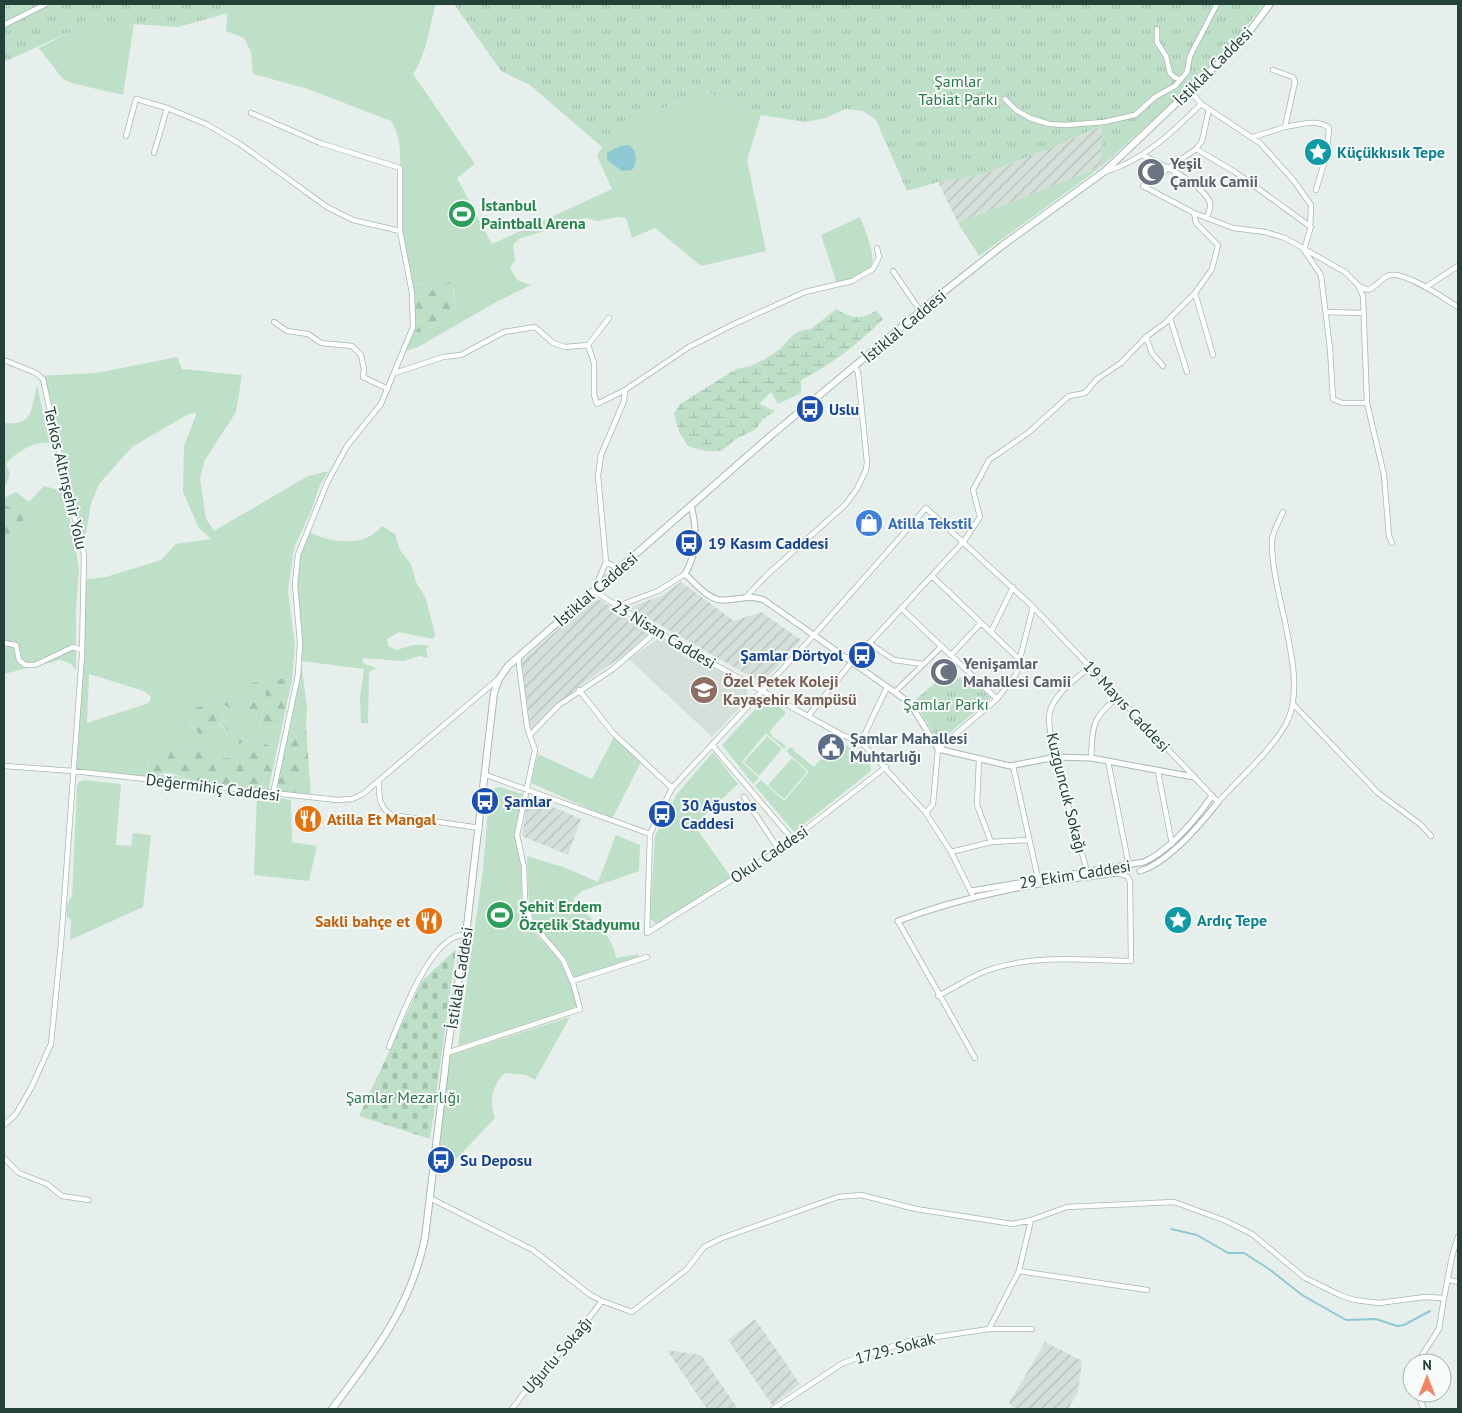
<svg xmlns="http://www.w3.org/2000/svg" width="1462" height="1413" font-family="'PT Sans',sans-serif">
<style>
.built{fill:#d4dfda}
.industrial{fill:url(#industrial-furrows)}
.grass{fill:#bfe0c8;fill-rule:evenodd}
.forest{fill:url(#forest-firs)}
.wetland{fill:url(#wetland-marsh)}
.cemetery{fill:url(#cemetery-stones)}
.park{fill:url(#park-tufts)}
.water{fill:#8ec9d4}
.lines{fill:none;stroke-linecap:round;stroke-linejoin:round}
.stream{stroke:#8ec9d4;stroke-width:2}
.minor-casing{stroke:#a8b8b2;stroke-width:6}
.tertiary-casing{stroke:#a8b8b2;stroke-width:7}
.secondary-casing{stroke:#a4bbb3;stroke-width:8}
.minor{stroke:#fff;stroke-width:4.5}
.tertiary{stroke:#fff;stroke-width:5}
.secondary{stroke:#fff;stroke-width:6}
.labels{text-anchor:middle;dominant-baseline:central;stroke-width:4;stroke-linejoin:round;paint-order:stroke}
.street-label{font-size:16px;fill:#24423a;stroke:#f7fbf9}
.park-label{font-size:16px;fill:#2d7a4b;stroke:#f7fbf9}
.culture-label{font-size:16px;font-weight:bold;fill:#0d838f;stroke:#f7fbf9;text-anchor:start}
.worship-label{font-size:16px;font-weight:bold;fill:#5b616d;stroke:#f7fbf9;text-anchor:start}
.leisure-label{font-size:16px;font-weight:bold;fill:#27864d;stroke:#f7fbf9;text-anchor:start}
.transit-label{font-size:16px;font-weight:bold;fill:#164399;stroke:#f7fbf9;text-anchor:start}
.shop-label{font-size:16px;font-weight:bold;fill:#366cbe;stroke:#f7fbf9;text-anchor:start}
.education-label{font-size:16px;font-weight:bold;fill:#785e54;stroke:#f7fbf9;text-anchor:start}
.service-label{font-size:16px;font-weight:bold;fill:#4e5e75;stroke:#f7fbf9;text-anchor:start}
.food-label{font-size:16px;font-weight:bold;fill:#c56008;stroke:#f7fbf9;text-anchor:start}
</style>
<defs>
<pattern id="industrial-furrows" width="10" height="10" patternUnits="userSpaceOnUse" patternTransform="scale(1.25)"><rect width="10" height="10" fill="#d4dfda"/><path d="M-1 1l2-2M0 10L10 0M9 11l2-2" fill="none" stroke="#b6c1bc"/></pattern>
<pattern id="forest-firs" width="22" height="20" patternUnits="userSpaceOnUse" patternTransform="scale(1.25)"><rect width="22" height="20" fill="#bfe0c8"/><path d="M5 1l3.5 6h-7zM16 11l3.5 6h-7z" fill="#a4c1ad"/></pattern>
<pattern id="wetland-marsh" width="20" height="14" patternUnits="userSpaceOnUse" patternTransform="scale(1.25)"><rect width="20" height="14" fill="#bfe0c8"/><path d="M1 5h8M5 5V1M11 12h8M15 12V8" fill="none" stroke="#a4c1ad"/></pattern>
<pattern id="cemetery-stones" width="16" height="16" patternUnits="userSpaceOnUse" patternTransform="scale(1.25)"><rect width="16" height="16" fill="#bfe0c8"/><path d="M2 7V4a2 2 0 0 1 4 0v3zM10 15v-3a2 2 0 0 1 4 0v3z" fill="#a4c1ad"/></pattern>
<pattern id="park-tufts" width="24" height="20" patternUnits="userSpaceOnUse" patternTransform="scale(1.25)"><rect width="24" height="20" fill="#bfe0c8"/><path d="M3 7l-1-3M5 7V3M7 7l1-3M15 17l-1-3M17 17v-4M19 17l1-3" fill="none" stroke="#a4c1ad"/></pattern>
</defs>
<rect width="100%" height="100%" fill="#e6efeb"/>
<path class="built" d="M658,639H662L747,687V695L743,704L712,737L629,659Z"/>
<path class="industrial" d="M1103,125L1101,167L958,223L938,182L981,175L1056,146Z
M681,582L734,621L761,612L801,640L764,681H758L632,609L633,606L661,596Z
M601,600L651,636L574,690L531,730L521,662L590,601Z
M528,796L581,819L568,855L522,836Z
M755,1319L800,1384L772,1405L728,1340Z
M1045,1342L1082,1361L1078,1392L1068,1409H1015L1009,1403Z
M667,1350L701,1355L738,1409H707Z"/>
<path class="grass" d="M228,4H436C429,27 427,54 413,74L475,164L457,178L492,244L612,189L597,156L602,147L636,128L646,115L705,91L761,115L747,160L766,251L701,266L655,228L632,238L626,218L617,217L597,221L586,218L519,239L513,245L515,260L510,268L517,280L531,285L498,301L418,347L406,351L415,330L418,333L432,327L455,308L453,280L448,283L411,285L403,245L402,176L400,175C400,158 402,136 391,121L308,89L253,74L251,52L244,38L226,31Z
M134,24L123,95L71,83L62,78L39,48L70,32Z
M1101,167L979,256L958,223Z
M860,217C864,228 879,260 869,269C862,277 847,280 837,284L821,235Z
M177,357L182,369L242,375L236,412L205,460L200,478L206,519L214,531L308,476L329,471L320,485L311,511L294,548L288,591L295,646L292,680L273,678L249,684L251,689L261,690L267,693L266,699L243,704L250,711V721L257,713H262L259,738L266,740L270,728L282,727L277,750L266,744L260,747L258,752L249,747C232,762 215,762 200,745L190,752L189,763H181L178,748L172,745L149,758L148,768L141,773L145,778C166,771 178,776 198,783L88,775L77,769L85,617C82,603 82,593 87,579L106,577L161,560L176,544L211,539L199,528L183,492L184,446L196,415L195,412L185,416L132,447L99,484L91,504L85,539C80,524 74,509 71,494C65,461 56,403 37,376L96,373ZM89,674L144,691L151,697L149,703L87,723ZM231,693L234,710L220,702L217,706L209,707L210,710L224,711L222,721L232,723L250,734L251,739L240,743L238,738L217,723V737L199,734L188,720L194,722L198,718L196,715L185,712L187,709L206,705L217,696Z
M37,385L50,443C34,441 16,452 6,464L10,474L4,490V423C34,426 31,409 37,385Z
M44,486L63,491L74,536L79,570L76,607V670L71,664L60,660L4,674V541L20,525L22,507L4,506V498L16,492L29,502Z
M382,526L395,534L400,550L411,564L416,582L426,599L435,634L433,639L399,632L387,639L388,646L397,650C408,646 417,643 429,646L426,649L428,658L419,656L404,661L364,658L362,660L364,664L377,668L369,672L368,723H361L360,697L364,669L301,661L307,707L306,727L295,738L283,744L294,701L299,643L293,592L295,567L309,532C331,543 365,548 382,526Z
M768,700L778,705L786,713L770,731L772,736L786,746L784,749L766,733L742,762L759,778L753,784L722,745L760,704Z
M767,736L782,749L759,776L744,762Z
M614,737L641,762L612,819L531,783L538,754L592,779Z
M841,741L870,764L871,771L794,832L755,786L761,780L784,801L809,772L786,751L789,748H794L793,750L814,767L820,760L828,759Z
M713,752L738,784L694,825L731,877L661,923H654L650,918L655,836L677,794Z
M792,758L807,772L784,799L768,785Z
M309,770L311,795L294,793L301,780L307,776Z
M84,780L121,784L116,845L131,846L133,833L151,835L143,907L70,940L71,919L67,917C66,908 67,903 72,896L77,786L79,782Z
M500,787L522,794L515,832L521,866L522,910L533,931L559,959L572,987L577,1007L458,1046L483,870L489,796L495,788Z
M257,794L291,800L292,842L317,846L309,881L254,875Z
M616,835L640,845L639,871L582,891L573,899L575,905C593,920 612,933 616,958L638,954L639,961L576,982L567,960L538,928L529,909L527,856L566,868L598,882Z
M570,1017L535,1080L526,1075L505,1073C492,1084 489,1102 495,1118L439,1177L440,1131L450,1055Z"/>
<path class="forest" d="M455,276L458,281L453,290L455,308L432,327L418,333L415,330L411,285L448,283Z
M4,506L22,507L28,512L20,525L4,541Z
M273,678L292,680L282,727L270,728L266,740L258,737C258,729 262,722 262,713H257L250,721V711L243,704L266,699V693L261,690H251L249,684Z
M231,693L234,711L220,702L217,706L209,707L210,709L224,711L222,721L232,723L250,734L251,739L239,744L238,738L218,723L217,738L199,734L188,719L194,722L198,718L196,715L184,713L187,709L206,705L217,696Z
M306,727L309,770L307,776L301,780L294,793L276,791L283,744L295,738Z
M266,744L277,750L268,791L198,783L174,774L164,773L145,779L141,772L148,768L149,758L172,745L178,748L181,763L189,762L190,752L200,745C215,762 232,762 249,747L258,752L260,747Z"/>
<path class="wetland" d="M836,309C851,318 861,321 876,310L883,319C858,344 833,364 801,380V393L778,404L771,392L759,404L775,411L763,419L756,429L736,439L721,451H705L688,446L679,432L674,414L680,404L709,386L736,369L751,366L765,359L780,349L792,336L799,331L811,329Z"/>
<path class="cemetery" d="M456,949L430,1139L359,1116L422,981Z"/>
<path class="park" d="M4,4H228V13L178,27L134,24L70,32L4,62Z
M454,4H1264C1221,62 1155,117 1101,167L1102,125L1056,146L981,175L938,182L907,191L876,120L863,111L845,109L826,118L806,122L761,115L705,91L646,115L636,128L602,147L530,85L501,71Z
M968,676L991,698L939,742L914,701L936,682Z"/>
<path class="water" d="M629,145C637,151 638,162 632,170L622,171L607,160V153L620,146Z"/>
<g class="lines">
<path class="stream" d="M1171,1229L1197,1235L1228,1253H1244L1269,1269L1302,1295L1346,1320L1376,1319L1397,1326L1404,1325L1430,1311"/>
<defs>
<path id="minor" d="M4,25L46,4
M1157,29V42L1166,56L1170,73L1174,77L1181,80
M1190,90L1201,104L1260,143L1294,181L1311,205L1310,230L1304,250L1321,275L1330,349L1333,399L1342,403H1367
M1005,99L1016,110L1030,118L1049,124L1066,125L1104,122L1135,115L1155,97L1175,86L1187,72L1190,56L1217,4
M1209,109L1202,141L1196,149L1143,186L1194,213L1233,228L1265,232L1285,238L1345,272L1358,285L1363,296L1367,403L1384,475L1389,536L1392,543
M251,113L320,143L400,168V231L412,293L413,327L381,404L347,446L327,483L298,555L295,584L300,642L298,675L273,794
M1285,127C1299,125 1317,118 1329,128L1327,153L1316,190
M126,136L136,99L167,108
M1253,137L1285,127L1295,82L1293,77L1273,70
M1196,149L1235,172L1311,227
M154,153L167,108L206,124L240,144L327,207L353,220L400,231
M1142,155C1159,163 1204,184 1210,203C1211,209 1209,213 1206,218
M1107,171C1143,161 1175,130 1201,104
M893,271L921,312
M1359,286L1368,290C1376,287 1380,280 1387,276C1401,268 1445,299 1458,307
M1426,287L1458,266
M1195,293L1213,355
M1326,312L1364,313
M1170,318L1187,372
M274,322L287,331L308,334L321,343L352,346L361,355L364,369L363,377L388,389
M1146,337L1152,353L1163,366
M588,345L594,363V395L597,404L625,390L689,347L732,325L805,292L852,281L873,269L879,257L877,248
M4,360L36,373L43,379L61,461L66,472V483L84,555L82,655L61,943L51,1044L31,1088L16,1114L4,1125
M395,373L443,357L461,355L504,332L535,327L553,343L565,347L588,345L609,318
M625,390L624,401L601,455L598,476L606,562L594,591L679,645L842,735L861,742L926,813L951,852L972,894
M606,562L619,569
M932,576L1021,661
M746,597L767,575L845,505L857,489L866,470L867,462L858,372L855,367
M618,606L658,591L685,574
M901,608L997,699
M991,632L1013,587
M4,643L16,645L19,660L25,665H35L73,647L82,650
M869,643L894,660L923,664
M951,655L981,623
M579,690L613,733L672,788
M895,692L942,646
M1293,704L1378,793L1420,824L1431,836
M808,716L851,663L964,541L980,517L973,490L989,460L1028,433L1069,396L1085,393L1097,379L1121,363L1146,337L1165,323L1195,293L1212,269L1218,245L1196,223L1194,213
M530,735L559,705L613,669L657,631
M861,742L887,687
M712,745L793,840
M1091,758C1093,725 1091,719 1118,697
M979,759L977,805L991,842
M1108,761L1129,866
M4,766L73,771L337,800L352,799L363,794L497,680
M1013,766L1039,883
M1158,772L1172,844
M486,775L650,834L672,788L814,635L926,508L1033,607L1218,802C1239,779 1270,752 1286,724C1311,678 1270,592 1272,540C1273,531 1279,521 1283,512
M379,781C379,795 378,807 392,815L480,828
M744,797L779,850
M926,813L933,804L938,749L997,699L1016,674L1033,607
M951,852L991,842L1028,840
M1087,873C1081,842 1043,735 1050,711C1056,692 1077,678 1091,666
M898,921L975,1058
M647,933L776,852L886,767
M647,933L650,834
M572,981L647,957
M938,996C954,988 970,977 986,971C1032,954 1083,960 1131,961L1130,882L1128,877L1118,873
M389,1047C400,1021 431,932 466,935
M447,1053L580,1009L573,983L563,960L531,922L525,901L524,867L517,835L535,750L527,727L518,657
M4,1158L19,1173L47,1184L62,1196L89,1200
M430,1198L533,1250L589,1294L602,1301L632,1312L687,1269L704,1247L722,1238L838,1197L861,1195L916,1209L1013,1224L1031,1220L1067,1207L1174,1202L1226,1221L1252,1234L1305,1278L1342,1296L1355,1300L1379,1303L1425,1297L1444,1298L1452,1256L1458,1237
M1019,1271L1147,1290
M1449,1280L1458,1282
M989,1329L1019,1271L1031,1220
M1417,1363L1439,1329L1444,1298
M1417,1393L1424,1409
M512,1409C539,1371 575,1339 602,1301
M773,1409L843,1363L909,1341L989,1329H1032"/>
<path id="tertiary" d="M691,505C697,529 698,552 685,574C695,583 707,598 720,600C736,601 748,594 764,600L910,703L938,749L1010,766L1056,757L1091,758L1194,777
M1140,871C1168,863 1200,825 1218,802
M971,891L1144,862C1170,850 1195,820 1212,796
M898,921C968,894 1043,882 1118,873"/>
<path id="secondary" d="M332,1409C374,1353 410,1309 425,1238L447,1053L467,926L494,693L499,679L508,666L768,438L941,294L1003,245L1105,171L1229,53L1246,36L1270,4"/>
</defs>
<use href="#minor" class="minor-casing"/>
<use href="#tertiary" class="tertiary-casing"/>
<use href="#secondary" class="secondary-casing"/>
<use href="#minor" class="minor"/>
<use href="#tertiary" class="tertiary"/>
<use href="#secondary" class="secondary"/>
</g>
<defs>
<symbol id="sight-disc" viewBox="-11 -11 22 22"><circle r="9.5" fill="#0f9aa8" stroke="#f7fbf9"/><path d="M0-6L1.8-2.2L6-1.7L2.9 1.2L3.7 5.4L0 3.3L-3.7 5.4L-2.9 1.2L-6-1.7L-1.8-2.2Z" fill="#fff"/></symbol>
<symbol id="mosque-disc" viewBox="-11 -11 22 22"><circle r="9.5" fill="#6b7280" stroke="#f7fbf9"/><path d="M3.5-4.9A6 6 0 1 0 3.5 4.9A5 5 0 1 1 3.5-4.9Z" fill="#fff"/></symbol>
<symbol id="stadium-disc" viewBox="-11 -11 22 22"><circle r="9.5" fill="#2e9e5b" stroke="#f7fbf9"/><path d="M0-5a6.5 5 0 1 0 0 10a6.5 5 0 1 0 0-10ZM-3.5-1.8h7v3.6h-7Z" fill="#fff"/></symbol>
<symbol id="bus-disc" viewBox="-11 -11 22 22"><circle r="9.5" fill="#1a4fb4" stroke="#f7fbf9"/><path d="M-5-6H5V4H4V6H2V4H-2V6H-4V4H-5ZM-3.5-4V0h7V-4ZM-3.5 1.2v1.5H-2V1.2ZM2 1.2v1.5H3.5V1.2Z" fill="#fff"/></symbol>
<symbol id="shop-disc" viewBox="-11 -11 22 22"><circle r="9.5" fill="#3f7fe0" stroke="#f7fbf9"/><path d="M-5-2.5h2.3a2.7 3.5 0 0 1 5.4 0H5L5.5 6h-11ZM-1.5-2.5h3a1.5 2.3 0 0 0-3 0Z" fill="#fff"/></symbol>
<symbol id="school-disc" viewBox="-11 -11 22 22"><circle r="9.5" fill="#8d6e63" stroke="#f7fbf9"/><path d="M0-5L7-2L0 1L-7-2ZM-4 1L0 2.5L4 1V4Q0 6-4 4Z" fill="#fff"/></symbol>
<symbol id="civic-disc" viewBox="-11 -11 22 22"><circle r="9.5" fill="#5c6f8a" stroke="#f7fbf9"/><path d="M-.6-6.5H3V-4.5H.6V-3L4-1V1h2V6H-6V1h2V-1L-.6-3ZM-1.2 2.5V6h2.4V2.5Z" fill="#fff"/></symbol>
<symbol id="restaurant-disc" viewBox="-11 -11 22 22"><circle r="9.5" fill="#e8710a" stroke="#f7fbf9"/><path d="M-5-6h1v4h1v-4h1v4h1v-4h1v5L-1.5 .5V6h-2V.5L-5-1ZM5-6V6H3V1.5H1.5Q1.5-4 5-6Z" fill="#fff"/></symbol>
</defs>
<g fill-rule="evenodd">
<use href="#sight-disc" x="1302" y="136" width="32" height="32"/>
<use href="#mosque-disc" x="1135" y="156" width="32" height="32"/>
<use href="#stadium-disc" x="446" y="198" width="32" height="32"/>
<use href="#bus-disc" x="794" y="393" width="32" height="32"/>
<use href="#shop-disc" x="853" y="507" width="32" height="32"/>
<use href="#bus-disc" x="673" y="527" width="32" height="32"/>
<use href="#bus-disc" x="846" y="639" width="32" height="32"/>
<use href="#mosque-disc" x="928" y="656" width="32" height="32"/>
<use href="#school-disc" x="688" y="674" width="32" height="32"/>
<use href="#civic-disc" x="815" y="731" width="32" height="32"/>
<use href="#bus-disc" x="469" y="785" width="32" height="32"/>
<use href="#bus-disc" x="646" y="798" width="32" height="32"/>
<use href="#restaurant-disc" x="292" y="803" width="32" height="32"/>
<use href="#stadium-disc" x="484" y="899" width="32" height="32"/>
<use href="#sight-disc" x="1162" y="904" width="32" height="32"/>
<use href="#restaurant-disc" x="413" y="905" width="32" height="32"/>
<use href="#bus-disc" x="425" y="1144" width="32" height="32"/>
</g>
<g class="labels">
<g class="street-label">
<text transform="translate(1213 66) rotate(-45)">İstiklal Caddesi</text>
<text transform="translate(904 326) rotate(-40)">İstiklal Caddesi</text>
<text transform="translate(66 478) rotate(77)">Terkos Altınşehir Yolu</text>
<text transform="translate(596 589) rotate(-41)">İstiklal Caddesi</text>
<text transform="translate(664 634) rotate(31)">23 Nisan Caddesi</text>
<text transform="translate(1127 706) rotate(47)">19 Mayıs Caddesi</text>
<text transform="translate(213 787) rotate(7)">Değermihiç Caddesi</text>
<text transform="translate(1067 793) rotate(76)">Kuzguncuk Sokağı</text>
<text transform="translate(769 854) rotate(-34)">Okul Caddesi</text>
<text transform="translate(1075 874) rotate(-9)">29 Ekim Caddesi</text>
<text transform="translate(459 978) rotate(-81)">İstiklal Caddesi</text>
<text transform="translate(895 1348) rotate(-15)">1729. Sokak</text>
<text transform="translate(557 1355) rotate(-49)">Uğurlu Sokağı</text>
</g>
<g class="park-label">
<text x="958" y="81">Şamlar<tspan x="958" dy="18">Tabiat Parkı</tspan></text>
<text x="946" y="704">Şamlar Parkı</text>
<text x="403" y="1097">Şamlar Mezarlığı</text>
</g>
<g class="culture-label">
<text x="1337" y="152">Küçükkısık Tepe</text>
<text x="1197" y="920">Ardıç Tepe</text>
</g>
<g class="worship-label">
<text x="1170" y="163">Yeşil<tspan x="1170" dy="18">Çamlık Camii</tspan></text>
<text x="963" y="663">Yenişamlar<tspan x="963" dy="18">Mahallesi Camii</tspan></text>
</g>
<g class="leisure-label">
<text x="481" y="205">İstanbul<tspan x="481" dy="18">Paintball Arena</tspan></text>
<text x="519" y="906">Şehit Erdem<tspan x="519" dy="18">Özçelik Stadyumu</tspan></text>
</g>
<g class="transit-label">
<text x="829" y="409">Uslu</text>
<text x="708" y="543">19 Kasım Caddesi</text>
<text x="843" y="655" text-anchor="end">Şamlar Dörtyol</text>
<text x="504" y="801">Şamlar</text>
<text x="681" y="805">30 Ağustos<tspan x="681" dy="18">Caddesi</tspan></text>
<text x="460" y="1160">Su Deposu</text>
</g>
<g class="shop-label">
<text x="888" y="523">Atilla Tekstil</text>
</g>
<g class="education-label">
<text x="723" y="681">Özel Petek Koleji<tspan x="723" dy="18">Kayaşehir Kampüsü</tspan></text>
</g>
<g class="service-label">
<text x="850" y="738">Şamlar Mahallesi<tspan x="850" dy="18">Muhtarlığı</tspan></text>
</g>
<g class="food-label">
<text x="327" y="819">Atilla Et Mangal</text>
<text x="410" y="921" text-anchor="end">Sakli bahçe et</text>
</g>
</g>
<rect width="1462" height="1413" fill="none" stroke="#24423a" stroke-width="10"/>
<g transform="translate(1427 1378)"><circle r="24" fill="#f7fbf9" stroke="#a3b1ad"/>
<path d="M0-4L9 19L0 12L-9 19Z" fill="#f4845f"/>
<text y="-8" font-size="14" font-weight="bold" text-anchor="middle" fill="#24423a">N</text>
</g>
</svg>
